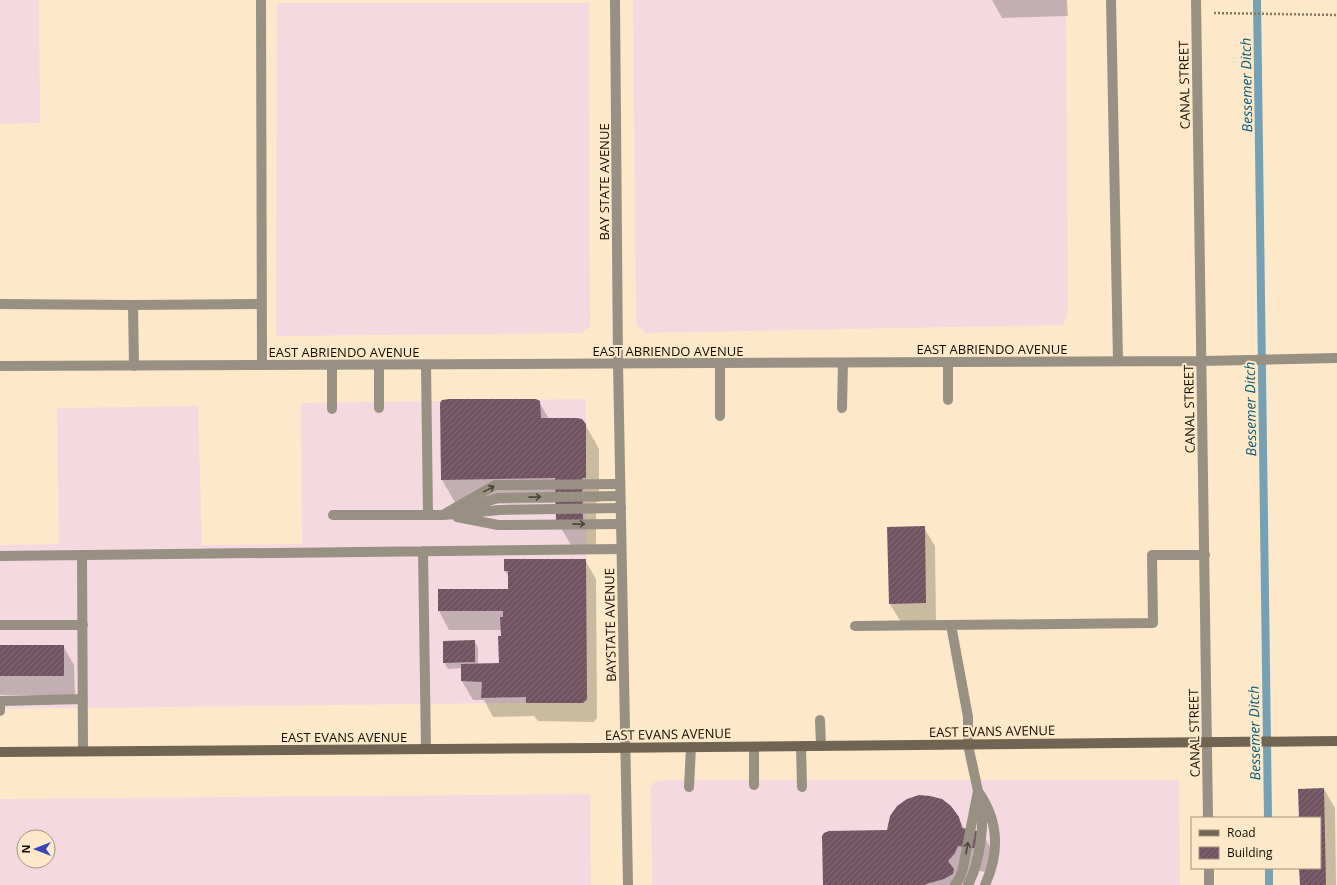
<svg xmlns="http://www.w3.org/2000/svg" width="1337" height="885" font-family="'Open Sans',sans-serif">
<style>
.commercial{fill:#f4dae0;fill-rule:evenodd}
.shadow{fill:#0003}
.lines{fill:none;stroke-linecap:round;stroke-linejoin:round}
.stream{stroke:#76a0b3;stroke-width:8}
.building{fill:url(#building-hatch)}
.path{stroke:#857863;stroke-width:2.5;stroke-dasharray:2 2;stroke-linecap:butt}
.lane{stroke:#979083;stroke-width:10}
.street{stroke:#979083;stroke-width:10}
.secondary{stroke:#6f6552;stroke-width:10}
.oneway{stroke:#4e473d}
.labels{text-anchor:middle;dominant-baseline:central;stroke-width:4;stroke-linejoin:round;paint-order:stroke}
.street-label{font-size:13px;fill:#130c03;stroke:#fde9c9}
.water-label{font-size:14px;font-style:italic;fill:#075b77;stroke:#fde9c9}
</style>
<defs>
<pattern id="building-hatch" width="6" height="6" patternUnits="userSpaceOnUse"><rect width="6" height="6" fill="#725362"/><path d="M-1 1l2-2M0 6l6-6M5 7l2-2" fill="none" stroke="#846c76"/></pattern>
</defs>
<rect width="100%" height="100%" fill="#fde9c9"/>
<path class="commercial" d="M0,0H39L40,123L0,124Z
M633,0H1066L1068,305L1067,316L1063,325L646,333L636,324Z
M277,3H589L590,327L581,333L276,336Z
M586,399V634L588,702L0,709V545L59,544L57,408L198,406L202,545L302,544L301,403Z
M665,780H1179L1180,885H652L651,788L654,782Z
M590,794L591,885H0V799ZM24,837H48V861H24Z"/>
<path class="shadow" d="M992,0H1067L1068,16L1002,18Z
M539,402L549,419L585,424L599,449V502H596V545H571L557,521V503L456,504L442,480Z
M924,528L935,546L936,622H901L890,604Z
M585,560L596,579L597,718L594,722L538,721L534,716L493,717L484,700H473L462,681V668L448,669L444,662L474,641L478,647V665L500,664L502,630H449L439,611V590H509V577L505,571Z
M0,646H63L74,665L75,695H0Z
M1324,789L1335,808L1336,885H1301L1300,868H1320V818H1300Z
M958,817L965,830L982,833L996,857L993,873L972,870L968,878L962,885H824L887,831Z"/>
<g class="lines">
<path class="stream" d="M1257,0L1268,818
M1269,868V885"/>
</g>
<path class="building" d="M449,399H536L540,401L541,418H577L582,419L586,424V478H582L583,520L556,521L555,478L441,480L440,403L442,400Z
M925,526L926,603L889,604L887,527Z
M504,559H586L587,699L583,703H526V697L481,698L482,682L461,681V664L499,663L498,636H501L500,617H503V611H438V589H508V571H504Z
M475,640V662L443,663V641Z
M0,645H64V676H0Z
M1324,788L1326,885H1300L1299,868H1320V818H1299L1298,789Z
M919,795L930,796L942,799L951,806L959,817L962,828L983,832L979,849L958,846L955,853L948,861L954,869L953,874L944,879L926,884L925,885H823L822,836L824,833L829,831L887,830L890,816L897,806L907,799Z"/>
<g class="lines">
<path class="path" d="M1214,13L1337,15"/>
<path class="lane" d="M261,0L262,365
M615,0L618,364
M1111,0L1118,361
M0,304L133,305
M948,362V400
M720,363V416
M332,365V409
M379,365V408
M426,365L428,515
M134,366L133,305L262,304
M842,408L843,363
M462,509L498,498L620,496
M446,513L495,485L620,484
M333,515H443L500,510L621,508
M457,517L498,525L621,524
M423,551L426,749
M82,555L83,751
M0,556L621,549
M0,625H83
M951,625L968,717V745L978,791L963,868L960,877L955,885
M855,626L1153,623L1152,555H1205
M0,701L83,699
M0,711V701
M820,720L821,746
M801,746L802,787
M754,785V747
M689,787L691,747
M978,791C999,821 1000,852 985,885
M968,885C979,865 986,821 980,798"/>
<path class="street" d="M1196,0L1208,818
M618,364L628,885
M0,366L1201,361L1337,358
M1209,868V885"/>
<path class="secondary" d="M0,752L597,748L1337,741"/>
</g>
<defs><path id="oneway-shaft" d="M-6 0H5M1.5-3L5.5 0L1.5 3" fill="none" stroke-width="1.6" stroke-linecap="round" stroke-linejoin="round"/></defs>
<g class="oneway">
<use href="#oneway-shaft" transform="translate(489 489) rotate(-29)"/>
<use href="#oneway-shaft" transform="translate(535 497) rotate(-1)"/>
<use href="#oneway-shaft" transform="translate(579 524) rotate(-1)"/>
<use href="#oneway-shaft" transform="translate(967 848) rotate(-80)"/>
</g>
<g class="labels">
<g class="street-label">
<text transform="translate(1184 85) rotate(-91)">CANAL STREET</text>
<text transform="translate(604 182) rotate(-90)">BAY STATE AVENUE</text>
<text x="992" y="349">EAST ABRIENDO AVENUE</text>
<text x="668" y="351">EAST ABRIENDO AVENUE</text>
<text x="344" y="352">EAST ABRIENDO AVENUE</text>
<text transform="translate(1189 409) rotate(-91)">CANAL STREET</text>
<text transform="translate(610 625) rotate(-91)">BAYSTATE AVENUE</text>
<text transform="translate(992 731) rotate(-1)">EAST EVANS AVENUE</text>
<text transform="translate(1194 733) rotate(-91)">CANAL STREET</text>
<text transform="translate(668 734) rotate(-1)">EAST EVANS AVENUE</text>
<text x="344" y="737">EAST EVANS AVENUE</text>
</g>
<g class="water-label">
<text transform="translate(1246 85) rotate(-91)">Bessemer Ditch</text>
<text transform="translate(1250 409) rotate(-91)">Bessemer Ditch</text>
<text transform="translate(1254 733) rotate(-91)">Bessemer Ditch</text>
</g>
</g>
<rect x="1191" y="817" width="130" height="52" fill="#fde9c9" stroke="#9f917a"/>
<rect x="1199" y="830" width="20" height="6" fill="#6f6552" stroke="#9f917a"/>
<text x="1227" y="837" font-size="12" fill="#130c03">Road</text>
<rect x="1199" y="847" width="20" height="12" fill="url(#building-hatch)" stroke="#9f917a"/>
<text x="1227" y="857" font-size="12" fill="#130c03">Building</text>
<g transform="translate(36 849) rotate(270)"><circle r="19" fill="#fde9c9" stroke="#9f917a"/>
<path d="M0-3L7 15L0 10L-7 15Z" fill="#3744b7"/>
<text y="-6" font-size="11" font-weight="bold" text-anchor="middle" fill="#130c03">N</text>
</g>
</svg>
